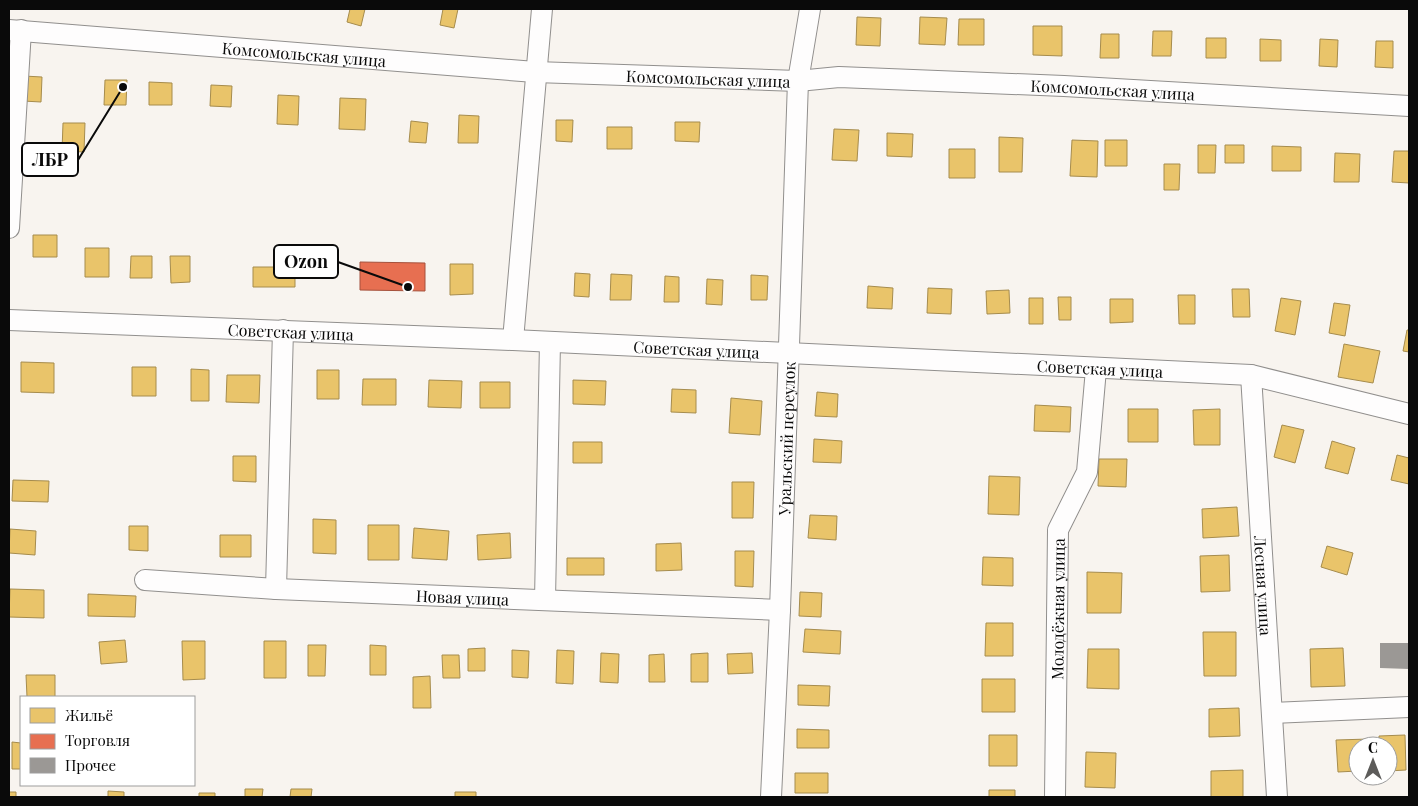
<svg xmlns="http://www.w3.org/2000/svg" width="1418" height="806" font-family="'Playfair Display',serif">
<style>
.homes{fill:#e9c46a;stroke:#a68c4d}
.shops{fill:#e76f51;stroke:#a5513c}
.building{fill:#9b9895}
.lines{fill:none;stroke-linecap:round;stroke-linejoin:round}
.minor-casing{stroke:#918f8d;stroke-width:22}
.minor{stroke:#fefdfd;stroke-width:20}
.labels{text-anchor:middle;dominant-baseline:central;stroke-width:5;stroke-linejoin:round;paint-order:stroke}
.street-label{font-size:16px;fill:#0a0a0a;stroke:#fff}
.leader{fill:none;stroke:#0a0a0a;stroke-width:2}
.callout-dot{fill:#0a0a0a;stroke:#fff;stroke-width:2}
.callout{fill:#fff;stroke:#0a0a0a;stroke-width:2}
.callout-label{font-size:18px;text-anchor:middle;font-weight:bold;fill:#0a0a0a}
</style>
<rect width="100%" height="100%" fill="#f8f4ef"/>
<path class="homes" d="M350,9H365L361,26L347,22Z
M443,9H458L454,28L440,25Z
M857,17L881,18L880,46L856,45Z
M920,17L947,18L945,45L919,44Z
M959,19H984V45H958Z
M1033,26H1062V56L1033,55Z
M1153,31H1172L1171,56H1152Z
M1101,34H1119V58H1100Z
M1206,38H1226V58H1206Z
M1260,39L1281,40V61H1260Z
M1320,39L1338,40L1337,67L1319,66Z
M1376,41H1393V68L1375,67Z
M24,76L42,77L41,102L23,101Z
M105,80H127L126,105H104Z
M149,82L172,83V105H149Z
M211,85L232,86L231,107L210,106Z
M278,95L299,96L298,125L277,124Z
M340,98L366,99L365,130L339,129Z
M459,115L479,116L478,143H458Z
M556,120H573L572,142L556,141Z
M411,121L428,123L426,143L409,142Z
M675,122H700L699,142L675,141Z
M63,123H85L84,152L62,151Z
M607,127H632V149H607Z
M834,129L859,130L857,161L832,160Z
M887,133L913,134L912,157L887,156Z
M999,137L1023,138L1022,172H999Z
M1072,140L1098,141L1097,177L1070,176Z
M1105,140H1127V166H1105Z
M1198,145H1216L1215,173H1198Z
M1225,145H1244V163H1225Z
M1272,146L1301,147V171H1272Z
M949,149H975V178H949Z
M1394,151H1409V183L1392,182Z
M1335,153L1360,154L1359,182H1334Z
M1164,164H1180L1179,190H1164Z
M33,235H57V257H33Z
M85,248H109V277H85Z
M131,256H152V278H130Z
M170,256H190V282L171,283Z
M450,264H473V294L450,295Z
M253,267H295V287H253Z
M575,273L590,274L589,297L574,296Z
M611,274L632,275L631,300H610Z
M751,275L768,276L767,300H751Z
M665,276L679,277V302H664Z
M707,279L723,280L722,305L706,304Z
M868,286L893,288L892,309L867,308Z
M928,288L952,289L951,314L927,313Z
M1232,289H1249L1250,317H1233Z
M1009,290L1010,313L987,314L986,291Z
M1178,295H1195V324H1179Z
M1058,297H1071V320H1059Z
M1029,298H1043V324H1029Z
M1281,298L1301,301L1295,335L1275,331Z
M1110,299H1133V322L1110,323Z
M1334,303L1350,305L1345,336L1329,333Z
M1407,330H1409V352L1403,351Z
M1344,344L1380,351L1373,383L1338,377Z
M21,362L54,363V393L21,392Z
M132,367H156V396H132Z
M191,369L209,370V401H191Z
M317,370H339V399H317Z
M227,375H260L259,403L226,402Z
M363,379H396V405H362Z
M429,380L462,381L461,408L428,407Z
M573,380L606,381L605,405L573,404Z
M480,382H510V408H480Z
M672,389L696,390V413L671,412Z
M817,392L838,394L837,417L815,416Z
M731,398L762,401L760,435L729,433Z
M1035,405L1071,407L1070,432L1034,431Z
M1128,409H1158V442H1128Z
M1220,409V445H1194L1193,410Z
M1282,425L1304,430L1295,463L1274,457Z
M814,439L842,441L841,463L813,462Z
M1332,441L1355,448L1348,474L1325,468Z
M573,442H602V463H573Z
M1397,455L1409,458V484L1391,480Z
M233,456H256V482L233,481Z
M1099,459H1127L1126,487L1098,486Z
M989,476L1020,477L1019,515L988,514Z
M13,480L49,481L48,502L12,501Z
M732,482H754L753,518H732Z
M1237,507L1239,536L1203,538L1202,509Z
M810,515L837,516L836,540L808,538Z
M313,519L336,520V554L313,553Z
M368,525H399V560H368Z
M129,526H148V551L129,550Z
M414,528L449,531L447,560L412,558Z
M10,529L36,531L35,555L9,553Z
M510,533L511,558L478,560L477,535Z
M220,535H251V557H220Z
M681,543L682,570L656,571V544Z
M1327,546L1353,553L1347,575L1321,567Z
M735,551H754L753,587L735,586Z
M1229,555L1230,591L1201,592L1200,556Z
M983,557L1013,558V586L982,585Z
M567,558H604V575H567Z
M1087,572L1122,573L1121,613H1087Z
M10,589L44,590V618L9,617Z
M800,592L822,593L821,617L799,616Z
M88,594L136,596L135,617L88,616Z
M986,623H1013V656H985Z
M805,629L841,631L840,654L803,652Z
M1203,632H1236V676H1204Z
M125,640L127,662L101,664L99,642Z
M182,641H205V679L183,680Z
M264,641H286V678H264Z
M308,645H326L325,676H308Z
M370,645L386,646V675H370Z
M485,648V671H468V649Z
M1343,648L1345,686L1311,687L1310,649Z
M1088,649H1119V689L1087,688Z
M512,650L529,651L528,678L512,677Z
M557,650L574,651L573,684L556,683Z
M601,653L619,654L618,683L600,682Z
M708,653V682H691V654Z
M752,653L753,673L728,674L727,654Z
M664,654L665,682H649V655Z
M442,655H459L460,678H443Z
M26,675H55V697H27Z
M430,676L431,708H413V677Z
M982,679H1015V712H982Z
M798,685L830,686L829,706L798,705Z
M1239,708L1240,736L1209,737V709Z
M797,729L829,730V748H797Z
M989,735H1017V766H989Z
M1405,735L1406,770L1388,771V746H1379V736Z
M1369,739V746H1358V771L1338,772L1336,740Z
M12,742L21,743V769H12Z
M1086,752L1116,753L1115,788L1085,787Z
M1243,770V797H1211V771Z
M795,773H828V793H795Z
M245,789H263L262,797H245Z
M291,789H312L311,797H290Z
M989,790H1015V797H989Z
M108,791L124,792V797H108Z
M9,792H16V797H9Z
M455,792H476V797H455Z
M199,793H215V797H199Z"/>
<path class="shops" d="M360,262L425,263V291L360,290Z"/>
<path class="building" d="M1380,643H1409V669L1380,668Z"/>
<g class="lines">
<defs>
<g id="minor">
<path id="s1" d="M9,30L535,72L798,81L839,77L1064,86L1409,106"/>
<path d="M9,228L21,30"/>
<path id="s2" d="M9,320L513,340L1251,375L1409,414"/>
<path d="M513,340L542,9"/>
<path id="s3" d="M1251,375L1277,797"/>
<path id="s4" d="M145,580L276,589L780,610"/>
<path d="M276,589L283,330"/>
<path d="M545,600L550,342"/>
<path d="M1272,713L1409,707"/>
<path id="s5" d="M771,797L780,610L798,81L810,9"/>
<path id="s6" d="M1055,797L1058,530L1087,472L1096,369"/>
</g>
</defs>
<use href="#minor" class="minor-casing"/>
<use href="#minor" class="minor"/>
</g>
<g class="labels">
<g class="street-label">
<text stroke="none"><textPath href="#s1" startOffset="296">Комсомольская улица</textPath></text>
<text stroke="none"><textPath href="#s1" startOffset="701">Комсомольская улица</textPath></text>
<text stroke="none"><textPath href="#s1" startOffset="1106">Комсомольская улица</textPath></text>
<text stroke="none"><textPath href="#s2" startOffset="282">Советская улица</textPath></text>
<text stroke="none"><textPath href="#s2" startOffset="688">Советская улица</textPath></text>
<text stroke="none"><textPath href="#s2" startOffset="1092">Советская улица</textPath></text>
<text stroke="none"><textPath href="#s5" startOffset="359">Уральский переулок</textPath></text>
<text stroke="none"><textPath href="#s3" startOffset="211">Лесная улица</textPath></text>
<text stroke="none"><textPath href="#s4" startOffset="318">Новая улица</textPath></text>
<text stroke="none"><textPath href="#s6" startOffset="188">Молодёжная улица</textPath></text>
</g>
</g>
<path class="leader" d="M123 87L78 160M408 287L338 262"/>
<g class="callout-dot">
<circle cx="123" cy="87" r="5"/>
<circle cx="408" cy="287" r="5"/>
</g>
<g class="callout">
<rect x="22" y="143" width="56" height="33" rx="5"/>
<rect x="274" y="245" width="64" height="33" rx="5"/>
</g>
<g class="callout-label">
<text x="50" y="166">ЛБР</text>
<text x="306" y="268">Ozon</text>
</g>
<rect width="1418" height="806" fill="none" stroke="#0a0a0a" stroke-width="20"/>
<rect x="20" y="696" width="175" height="90" fill="#ffffff" stroke="#9d9d9d"/>
<rect x="30" y="708" width="25" height="15" fill="#e9c46a" stroke="#9d9d9d"/>
<text x="65" y="721" font-size="15" fill="#0a0a0a">Жильё</text>
<rect x="30" y="734" width="25" height="15" fill="#e76f51" stroke="#9d9d9d"/>
<text x="65" y="746" font-size="15" fill="#0a0a0a">Торговля</text>
<rect x="30" y="758" width="25" height="15" fill="#9b9895" stroke="#9d9d9d"/>
<text x="65" y="771" font-size="15" fill="#0a0a0a">Прочее</text>
<g transform="translate(1373 761)"><circle r="24" fill="#ffffff" stroke="#9d9d9d"/>
<path d="M0-4L9 19L0 12L-9 19Z" fill="#5d5c5a"/>
<text y="-8" font-size="14" font-weight="bold" text-anchor="middle" fill="#0a0a0a">С</text>
</g>
</svg>
